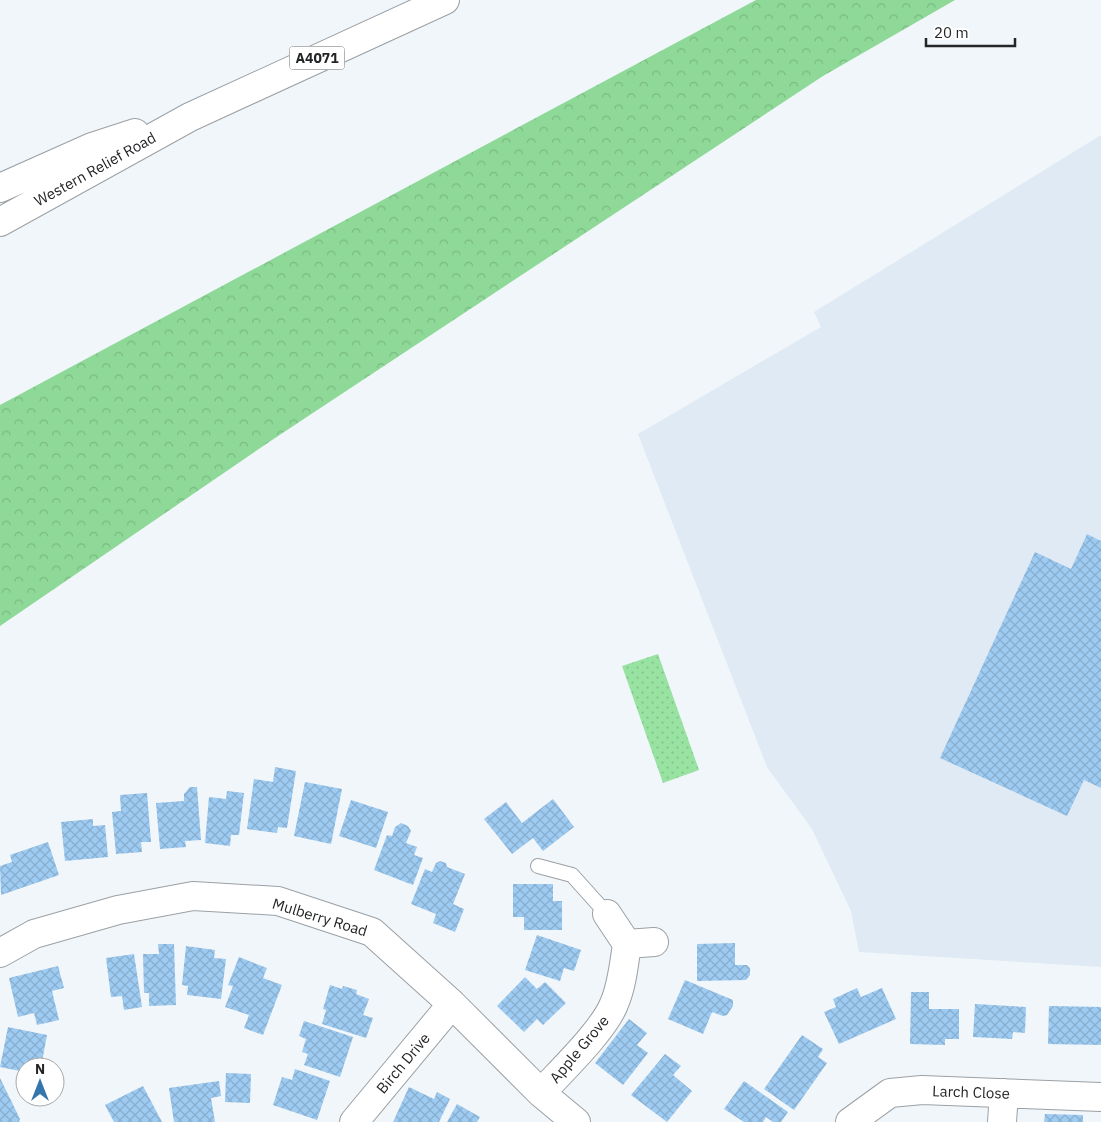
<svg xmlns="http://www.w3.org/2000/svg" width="1101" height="1122" font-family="'IBM Plex Sans',sans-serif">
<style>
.built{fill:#dfeaf4}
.forest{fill:url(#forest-crowns)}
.park{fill:url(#park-dots)}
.building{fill:url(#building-cross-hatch)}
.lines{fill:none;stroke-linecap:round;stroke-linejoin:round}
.lane-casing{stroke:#9ba0a4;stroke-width:16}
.street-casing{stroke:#9ba0a4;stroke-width:30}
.highway-casing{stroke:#9ba0a4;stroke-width:30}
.lane{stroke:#fff;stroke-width:14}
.street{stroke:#fff;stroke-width:28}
.highway{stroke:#fff;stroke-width:28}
.labels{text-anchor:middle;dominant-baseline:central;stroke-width:5;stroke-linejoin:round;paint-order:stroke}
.shield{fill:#fff;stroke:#656668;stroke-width:1}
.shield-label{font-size:14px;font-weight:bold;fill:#232527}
.street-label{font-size:15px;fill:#232527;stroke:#fff}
</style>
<defs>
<pattern id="forest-crowns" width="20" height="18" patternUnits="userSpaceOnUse" patternTransform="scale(1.25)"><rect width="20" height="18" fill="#8ed997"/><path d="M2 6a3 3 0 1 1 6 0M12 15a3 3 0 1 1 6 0" fill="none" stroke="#7aba82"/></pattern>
<pattern id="park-dots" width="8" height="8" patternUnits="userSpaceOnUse" patternTransform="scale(1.25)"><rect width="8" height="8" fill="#98e3a1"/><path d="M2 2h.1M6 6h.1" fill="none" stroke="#83c38b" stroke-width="1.8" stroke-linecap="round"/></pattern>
<pattern id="building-cross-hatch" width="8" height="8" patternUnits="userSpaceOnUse" patternTransform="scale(1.25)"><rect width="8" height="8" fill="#9ecbf1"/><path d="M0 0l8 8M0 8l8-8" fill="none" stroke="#88aecf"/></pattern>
</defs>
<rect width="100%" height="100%" fill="#f1f6fa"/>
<path class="built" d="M1101,135V967L859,952L851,911L812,829L767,767L638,434L821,327L814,312Z"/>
<path class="forest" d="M756,0H955L823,76L275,438L0,626V405Z"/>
<path class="park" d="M658,654L699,770L663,783L622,666Z"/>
<path class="building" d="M1087,534L1101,541V788L1084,780L1067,816L940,758L1035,552L1071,569Z
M275,767L296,771L287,828L278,827L277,833L247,829L254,779L273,782Z
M305,782L342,789L331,844L294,836Z
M190,787H197L201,840L185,841L186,847L160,849L156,803L184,801V794Z
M227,791L244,793L239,835H231L230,846L205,843L209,797L226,799Z
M147,793L151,842H141L142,852L116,854L112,812L121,811L120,795Z
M553,799L574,827L543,851L533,838L512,854L484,819L506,802L522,823Z
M351,800L388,812L376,848L339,836Z
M93,819V826L105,825L108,857L65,861L61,822Z
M401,823L408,826L411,831L406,843L417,847L414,855L423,858L413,885L374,870L387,835L392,836L395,827Z
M48,842L59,875L1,895L0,866L12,862L10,855Z
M440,861L446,863L447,867L465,874L453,904L464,909L455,932L433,923L436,914L411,904L425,869L432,872L436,863Z
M513,884H553V901H562V930H524V917H513Z
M537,935L581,950L574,971L564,968L560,981L525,970Z
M735,943V965H747L750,968V975L746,980L697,981V944Z
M158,944H174L176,1005L149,1006V993H144L143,954H159Z
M186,946L215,950L214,958L226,959L221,999L187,995L188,986L182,985Z
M134,954L142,1007L124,1010L122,996L111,997L106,958Z
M239,957L267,968L263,978L282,985L263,1035L244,1028L249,1015L225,1007L233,986L228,985Z
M58,966L64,988L52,991L59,1020L37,1025L34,1013L18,1017L9,978Z
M525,977L537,989L545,982L566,1003L543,1025L537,1019L524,1032L497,1006Z
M685,980L733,1000V1006L727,1015L723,1016L712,1012L703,1034L668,1019Z
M330,985L342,989L343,986L357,990L356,994L369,999L363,1015L373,1018L366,1038L322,1024L326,1010L323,1009Z
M857,988L861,997L882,988L896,1019L839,1044L824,1012L836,1007L833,999Z
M911,992H929V1009H959V1039H945V1045L910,1044Z
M975,1004L1026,1007L1025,1033L1013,1032L1012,1039L973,1037Z
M1049,1006L1101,1007V1045L1048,1044Z
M629,1019L647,1033L637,1045L648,1053L623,1085L595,1063Z
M304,1021L353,1037L340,1077L304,1065L308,1054L302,1052L306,1039L299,1036Z
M8,1027L47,1035L41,1067H25V1072L0,1067Z
M802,1035L823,1049L818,1057L827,1063L794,1110L764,1089Z
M665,1054L681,1066L673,1075L692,1091L667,1122L631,1095Z
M295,1069L330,1081L317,1120L273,1105L282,1077L292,1080Z
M226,1073L251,1074L250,1103L225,1102Z
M0,1078L20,1119L19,1122H0Z
M219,1081L221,1096L211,1098L215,1122H174L169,1088Z
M744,1081L788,1112L781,1122H773L766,1117L763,1122H744L724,1109Z
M143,1086L162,1122H114L105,1105Z
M409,1087L434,1099L437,1092L450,1099L439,1122H393Z
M457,1104L480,1117L477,1122H447Z
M1045,1114L1083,1115V1122H1044Z"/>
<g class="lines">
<defs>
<path id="lane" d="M538,866L572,875L607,914"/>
<path id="street" d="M607,914L627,944L654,942
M0,953L34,934L118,910L193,896L278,901L372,932L452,1004L541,1093L576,1122
M541,1093C561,1071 604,1030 614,1004C622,986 624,964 627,944
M354,1122L452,1004
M850,1122L890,1093L922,1090L1101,1097
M1002,1122L1004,1093"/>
<path id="highway" d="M0,188L92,147L135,133
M0,222L190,117L445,0"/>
</defs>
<use href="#lane" class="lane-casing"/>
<use href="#street" class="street-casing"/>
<use href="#highway" class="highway-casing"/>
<use href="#lane" class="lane"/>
<use href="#street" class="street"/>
<use href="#highway" class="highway"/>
</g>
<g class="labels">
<rect class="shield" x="289.5" y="46.5" width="55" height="23" rx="4"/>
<g class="shield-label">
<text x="317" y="58">A4071</text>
</g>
<g class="street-label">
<text transform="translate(95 169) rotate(-29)">Western Relief Road</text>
<text transform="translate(320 917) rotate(17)">Mulberry Road</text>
<text transform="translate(579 1049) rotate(-50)">Apple Grove</text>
<text transform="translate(403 1063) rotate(-50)">Birch Drive</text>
<text transform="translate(971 1092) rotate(2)">Larch Close</text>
</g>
</g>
<g transform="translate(40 1082)"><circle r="24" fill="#ffffff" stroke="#a7a8a9"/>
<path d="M0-4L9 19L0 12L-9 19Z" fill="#3476ac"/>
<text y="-8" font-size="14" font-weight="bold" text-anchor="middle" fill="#232527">N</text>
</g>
<path d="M926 38v8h89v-8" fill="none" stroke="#232527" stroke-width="2.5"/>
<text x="934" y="38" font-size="15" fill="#232527" stroke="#ffffff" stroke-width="4" paint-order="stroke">20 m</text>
</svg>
